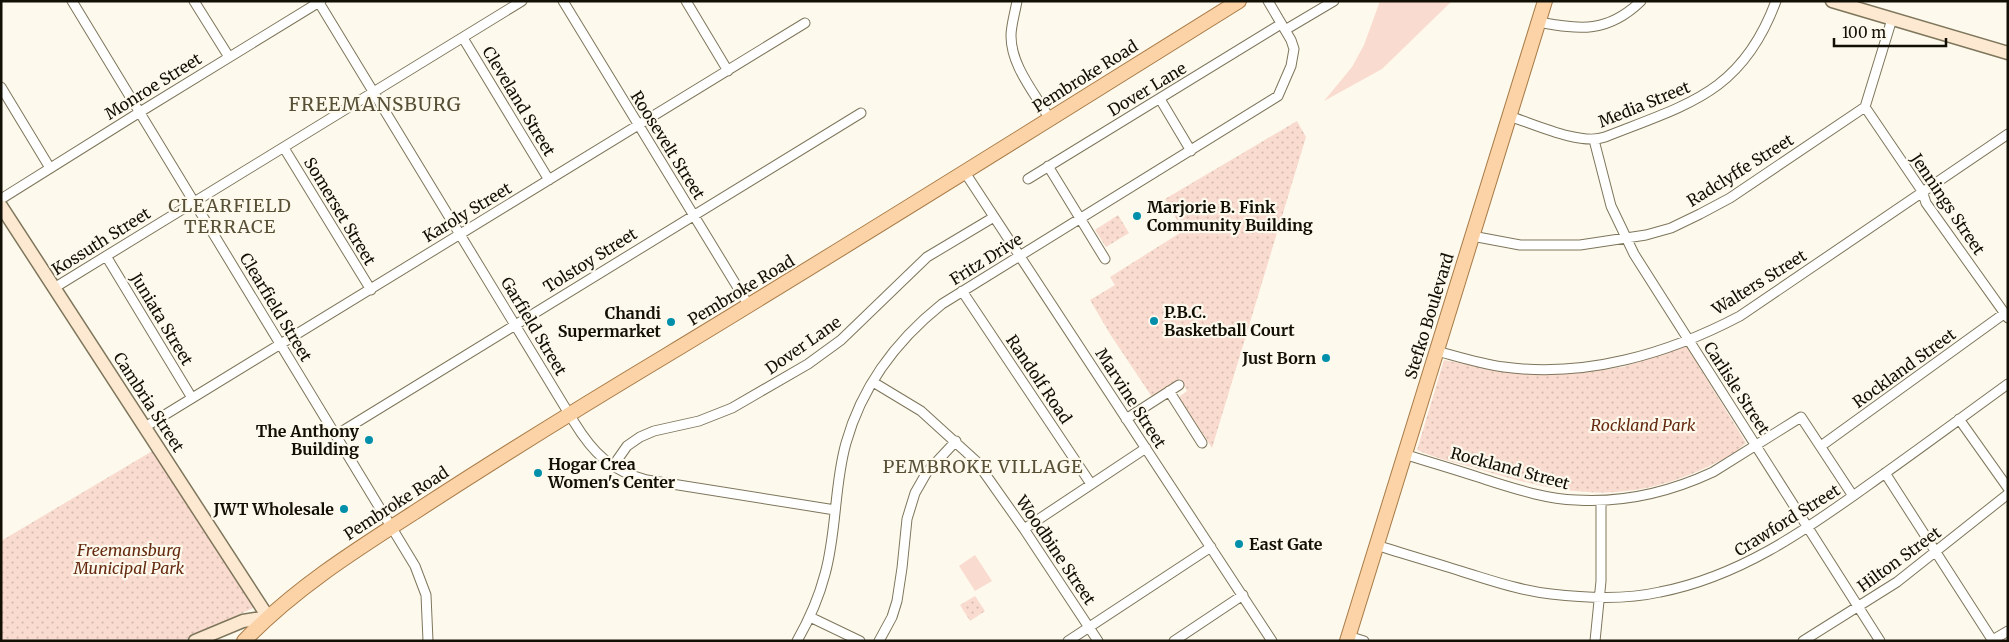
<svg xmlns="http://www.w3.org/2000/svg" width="2009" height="642" font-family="Merriweather,serif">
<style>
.grass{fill:#fadbcf}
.park{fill:url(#park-dots)}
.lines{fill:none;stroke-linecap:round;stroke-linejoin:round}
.street-casing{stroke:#7e765b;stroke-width:11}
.secondary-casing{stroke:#7e765b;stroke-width:15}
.primary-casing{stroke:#a87b47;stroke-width:16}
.street{stroke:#fff;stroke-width:9}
.secondary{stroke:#fde9d2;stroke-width:12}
.primary{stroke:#fbd3a6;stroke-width:14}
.poi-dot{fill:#008fab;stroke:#fdf9ed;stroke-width:2}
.labels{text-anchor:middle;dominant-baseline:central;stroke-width:4.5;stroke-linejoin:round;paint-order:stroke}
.street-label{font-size:16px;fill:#120f05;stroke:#fdf9ed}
.poi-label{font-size:16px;font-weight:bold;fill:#120f05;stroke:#fdf9ed;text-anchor:start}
.park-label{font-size:16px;font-style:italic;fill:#662a10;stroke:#fdf9ed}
.neighbourhood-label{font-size:18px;letter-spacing:1px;fill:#585036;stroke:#fdf9ed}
.quarter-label{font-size:19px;letter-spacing:1px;fill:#585036;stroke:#fdf9ed}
</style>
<defs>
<pattern id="park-dots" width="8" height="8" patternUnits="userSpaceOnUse" patternTransform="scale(1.25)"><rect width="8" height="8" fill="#fadbcf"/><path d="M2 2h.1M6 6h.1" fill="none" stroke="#d5bbb0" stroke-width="1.8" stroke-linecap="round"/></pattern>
</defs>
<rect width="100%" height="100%" fill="#fdf9ed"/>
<path class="grass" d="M1380,1H1452L1382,69L1324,101L1352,67L1364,45Z
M975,555L992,581L975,591L959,566Z"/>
<path class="park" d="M1297,121L1306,137L1212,448L1179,397L1187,391L1180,379L1152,397L1110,334L1090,300L1115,285L1110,277L1183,231L1165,199Z
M1118,215L1129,233L1106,247L1095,230Z
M1684,346L1687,347L1746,443C1733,456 1711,465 1694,473C1615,506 1553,492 1475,468C1456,463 1435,458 1417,450L1444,360L1498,371L1552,374L1573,373L1623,367Z
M154,450L253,603V608L183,641H1V541Z
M975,596L985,611L970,621L960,605Z"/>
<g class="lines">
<defs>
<path id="street" d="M72,1L415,566L426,595L428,641
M194,1L229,57
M318,1L574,422C593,453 611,471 647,480L835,510
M563,1L749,306
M686,1L728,71
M1017,1C1015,13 1011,25 1011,36C1011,66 1035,93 1049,118
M1539,22C1580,30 1608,33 1641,1
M1285,30L1334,1
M463,38L549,180
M1,87L50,168
M1160,99L1191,151
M1865,107L1922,191L1926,203L2008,318
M1509,116C1534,124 1581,146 1605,137C1688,104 1742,93 1776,1
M1594,140L1611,206L1634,254L1880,641
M284,148L371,290
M1048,166L1105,259
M964,171L1272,641
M1028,179L1281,24
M1,199L140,112L321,1
M1472,236L1520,245H1580L1646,235L1671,228L1700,214L1730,198L1865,107L1892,19
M106,256L192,398
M54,288L522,1
M962,291L1091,484
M1437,351C1459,357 1481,364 1504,367C1585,378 1668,354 1740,316L2008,134
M873,382L921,411L976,461L1024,529L1098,641
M1169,391L1202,443
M1126,419L1179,385
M1959,419L2008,488
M145,427L805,23
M336,435L861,113
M1821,446L2005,313
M1404,454C1432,463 1460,471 1487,480C1516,489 1546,499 1576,500C1624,503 1670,492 1713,472L1801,417L1853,496
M613,466L627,446L640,437L654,431L699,421L732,408L808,364L841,340L927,257L994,217
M1885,473L1993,641
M1024,529L1146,448
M1376,545C1407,555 1439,564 1470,574C1496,582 1523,591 1551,594C1586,598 1625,600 1660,592C1738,577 1803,532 1867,486C1914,453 1961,418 2008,384
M810,617L860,641
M1348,636L1364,641
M797,641C809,620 819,597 825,574C837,531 834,485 846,443C862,386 897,340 942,304L1278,96L1291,66L1294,49L1291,40L1268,1
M879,641L892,617L897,601L902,568L907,519L915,493L927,472L956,441
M1068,641L1211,547
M1174,641L1243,595
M1595,641L1601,581V501
M1803,641L1897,582L2008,494
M1991,641L2008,631"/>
<path id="secondary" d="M1832,1L2008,53
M1,206L268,617L243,621L195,641"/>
<path id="primary" d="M244,641C294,589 354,551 415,512C498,458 582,406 667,355C859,239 1048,120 1239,1
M1347,641L1545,1"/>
</defs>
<use href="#street" class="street-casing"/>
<use href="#secondary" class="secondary-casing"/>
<use href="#primary" class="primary-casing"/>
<use href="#street" class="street"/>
<use href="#secondary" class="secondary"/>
<use href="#primary" class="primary"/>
</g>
<g class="poi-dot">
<circle cx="1137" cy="216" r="5"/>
<circle cx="1154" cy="321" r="5"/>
<circle cx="671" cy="322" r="5"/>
<circle cx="1326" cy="358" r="5"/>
<circle cx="369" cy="440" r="5"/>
<circle cx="538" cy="473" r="5"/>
<circle cx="344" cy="509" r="5"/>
<circle cx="1239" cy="544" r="5"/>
</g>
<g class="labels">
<g class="street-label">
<text transform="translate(1085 76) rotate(-32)">Pembroke Road</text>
<text transform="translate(153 86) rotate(-32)">Monroe Street</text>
<text transform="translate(1147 89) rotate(-31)">Dover Lane</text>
<text transform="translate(519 101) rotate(59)">Cleveland Street</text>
<text transform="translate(1644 104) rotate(-22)">Media Street</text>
<text transform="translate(668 145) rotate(58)">Roosevelt Street</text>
<text transform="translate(1740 170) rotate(-32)">Radclyffe Street</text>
<text transform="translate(1948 204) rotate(56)">Jennings Street</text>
<text transform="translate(340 211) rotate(59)">Somerset Street</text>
<text transform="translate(467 212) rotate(-31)">Karoly Street</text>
<text transform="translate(101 241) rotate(-32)">Kossuth Street</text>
<text transform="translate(986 259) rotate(-32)">Fritz Drive</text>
<text transform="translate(590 260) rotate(-32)">Tolstoy Street</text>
<text transform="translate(1759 282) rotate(-32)">Walters Street</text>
<text transform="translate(741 290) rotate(-31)">Pembroke Road</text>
<text transform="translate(276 307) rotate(59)">Clearfield Street</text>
<text transform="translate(1429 316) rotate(-73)">Stefko Boulevard</text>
<text transform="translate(162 319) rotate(59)">Juniata Street</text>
<text transform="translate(534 326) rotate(59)">Garfield Street</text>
<text transform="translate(803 345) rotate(-35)">Dover Lane</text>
<text transform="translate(1904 368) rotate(-36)">Rockland Street</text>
<text transform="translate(1039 379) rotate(56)">Randolf Road</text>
<text transform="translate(1737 388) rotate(57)">Carlisle Street</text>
<text transform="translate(1131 398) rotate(57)">Marvine Street</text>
<text transform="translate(149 402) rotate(57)">Cambria Street</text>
<text transform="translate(1510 468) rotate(15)">Rockland Street</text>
<text transform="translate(396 503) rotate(-33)">Pembroke Road</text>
<text transform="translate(1787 520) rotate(-32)">Crawford Street</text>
<text transform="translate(1056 550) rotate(56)">Woodbine Street</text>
<text transform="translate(1899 559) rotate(-36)">Hilton Street</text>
</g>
<g class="poi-label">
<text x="1147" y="207">Marjorie B. Fink<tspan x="1147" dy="18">Community Building</tspan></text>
<text x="1164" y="312">P.B.C.<tspan x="1164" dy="18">Basketball Court</tspan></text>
<text x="661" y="313" text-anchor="end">Chandi<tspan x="661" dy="18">Supermarket</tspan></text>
<text x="1316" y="358" text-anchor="end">Just Born</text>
<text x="359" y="431" text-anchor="end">The Anthony<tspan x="359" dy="18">Building</tspan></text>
<text x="548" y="464">Hogar Crea<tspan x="548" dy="18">Women's Center</tspan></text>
<text x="334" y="509" text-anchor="end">JWT Wholesale</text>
<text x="1249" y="544">East Gate</text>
</g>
<g class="park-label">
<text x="1643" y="425">Rockland Park</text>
<text x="129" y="550">Freemansburg<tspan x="129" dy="18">Municipal Park</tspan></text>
</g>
<g class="neighbourhood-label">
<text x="230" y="205">CLEARFIELD<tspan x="230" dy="21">TERRACE</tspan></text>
<text x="983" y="466">PEMBROKE VILLAGE</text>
</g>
<g class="quarter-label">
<text x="375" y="104">FREEMANSBURG</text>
</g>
</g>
<rect width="2009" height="642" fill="none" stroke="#120f05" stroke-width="5"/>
<path d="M1834 38v8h112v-8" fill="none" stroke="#120f05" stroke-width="2.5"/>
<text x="1842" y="38" font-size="15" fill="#120f05" stroke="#fdf9ed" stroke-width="4" paint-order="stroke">100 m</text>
</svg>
